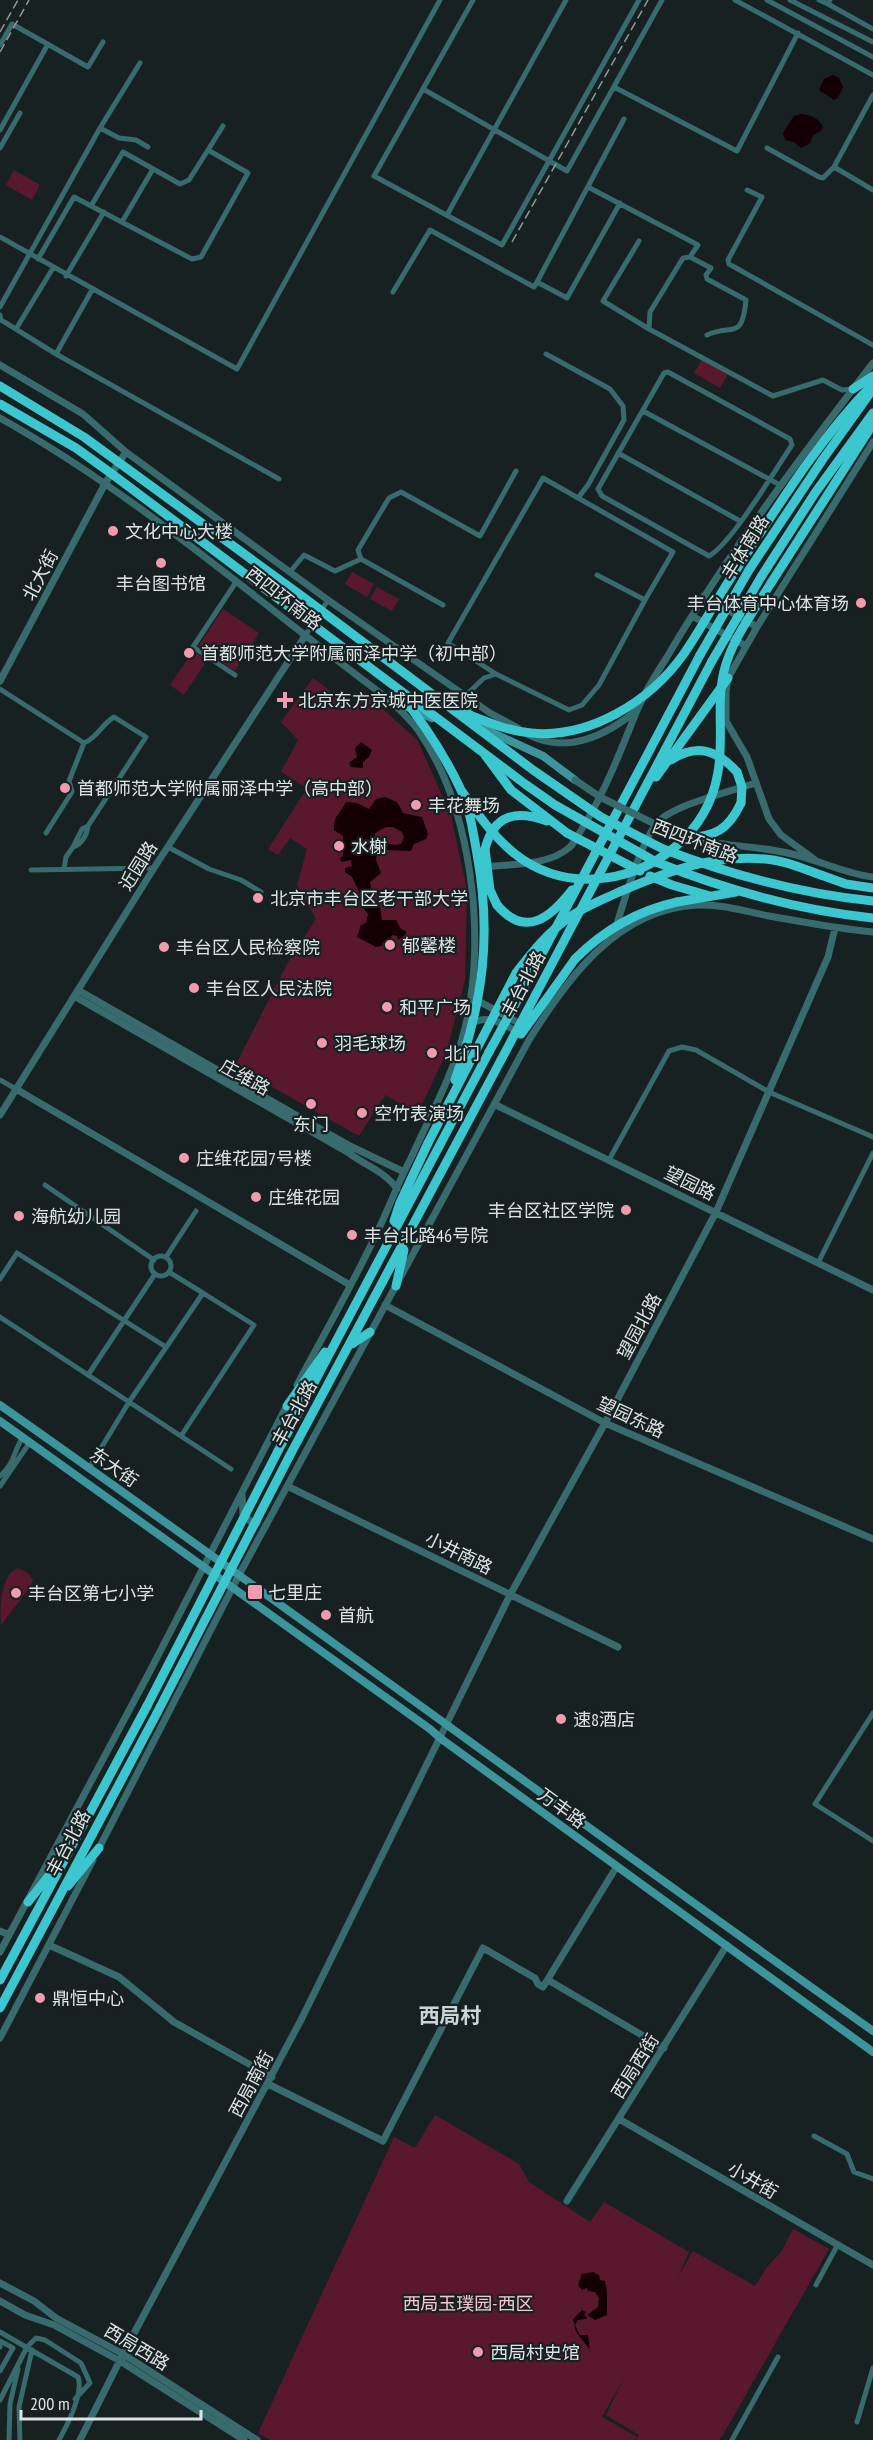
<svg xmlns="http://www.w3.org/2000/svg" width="873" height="2440" font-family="'PT Sans Narrow','Noto Sans SC',sans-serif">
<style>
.green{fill:#59182d}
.water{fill:#140004;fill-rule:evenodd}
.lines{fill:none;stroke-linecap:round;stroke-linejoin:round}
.minor{stroke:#376b6e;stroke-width:5}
.tertiary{stroke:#376b6e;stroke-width:7}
.secondary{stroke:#3c959c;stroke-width:8}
.trunk{stroke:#3cc6cf;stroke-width:9}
.rail{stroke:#919899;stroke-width:1.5;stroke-dasharray:9 4.5;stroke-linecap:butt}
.tertiary-bridge{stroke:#376b6e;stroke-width:7}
.trunk-bridge{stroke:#3cc6cf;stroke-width:9}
.poi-dot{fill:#f29aaf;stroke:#182122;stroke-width:2}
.labels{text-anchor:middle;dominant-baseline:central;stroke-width:4.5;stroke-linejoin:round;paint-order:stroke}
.poi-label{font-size:18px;fill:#dde3e4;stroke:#182122;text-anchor:start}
.street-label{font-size:18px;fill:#dde3e4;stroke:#182122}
.park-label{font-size:18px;fill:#f9c5d0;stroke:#182122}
.quarter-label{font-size:21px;font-weight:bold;fill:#c9d6d7;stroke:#182122}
</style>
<rect width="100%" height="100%" fill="#182122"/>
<path class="green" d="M14,170L40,185L32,200L6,185Z
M702,359L728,374L720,388L694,373Z
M352,572L374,584L367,597L345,584Z
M377,587L399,599L392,611L370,599Z
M223,609L259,633L235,671L198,647Z
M193,651L207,660L184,695L170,685Z
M313,678L352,707L363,691L418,741L451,816L467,890L465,980L447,1051L418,1113L385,1095L359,1136L235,1066L287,964L316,919L297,885L307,849L290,838L278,855L268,849L307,788L281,772L298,740L281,722Z
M18,1568L28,1573L33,1580L30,1587L1,1625C0,1609 0,1574 18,1568Z
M435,2115L519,2164L529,2182L590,2222L604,2202L689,2252L678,2277L693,2251L755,2286L767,2267L781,2252L793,2229L829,2249L720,2440H636L639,2435L606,2415L624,2378L602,2417L637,2437L635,2440H270L258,2433L394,2137L415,2148Z"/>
<path class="water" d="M833,75L839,78L843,87L838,98L834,100L819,90L824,79Z
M801,114C811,115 819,118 823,127L821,131L813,135L810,143L801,148L794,142L785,140L783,133L794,116Z
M361,742L372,750L369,757L363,762V768L351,767L349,763L357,757L355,748Z
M385,797L397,802L403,813L422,817L428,834L426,839L414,844L411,851L385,850L377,855L376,860L381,873L370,882L372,893L369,898V902L380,907L382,920H396L401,929L406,931V934L398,940L397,936L392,935L388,943L383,942L382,946L376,947L357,937L361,925L366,923L368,914L361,905L360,894L352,877L345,872V868L352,866L351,860L341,862L340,858L343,856V836L334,830C333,816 340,814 346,802L357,803L369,809L376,799ZM386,827H393L402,832L404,838L401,844L395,845L375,842V833Z
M593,2272L599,2275L600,2280L605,2281L607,2292V2315L595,2320L587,2315L598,2307L599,2298L595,2292L588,2291L587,2288L582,2290L578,2285L582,2274Z
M582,2310L586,2312L584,2315L587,2317L586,2319L578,2320L575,2325L580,2335H588L590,2350L576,2332L573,2319Z"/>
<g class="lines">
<path class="minor" d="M473,0L374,176L502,245L639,0
M735,0L873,75
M767,0L873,57
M790,0L873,42
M819,0L828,4
M830,0L828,4L873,29
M0,45L12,24L88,67L103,42
M614,87L737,151L798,33
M423,89L567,171L662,0
M873,95L834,167L873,190
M100,128L119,138L136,140L148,147
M0,130L48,44
M0,148L20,113
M767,148L819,177L823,178L834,167
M588,187L698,245L690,257
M747,190L762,197L728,260L729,264L873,345
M620,203L567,298L537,282L624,119
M91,206L123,152L180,184L189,180L208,150
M447,215L566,0
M122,222L153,169
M0,237L237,369L440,0
M639,241L603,301L649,329
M38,259L74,197L192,259L201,257L248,173L208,150L223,126
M66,276L104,212
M393,292L430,230L534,287L537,282
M0,307L100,128L140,63
M0,315L1,320L56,354L279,479
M16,329L53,268
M707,335C732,323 742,342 746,300L707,279L706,275L711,268L690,257L683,258L650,312L649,329L773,396L823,380L842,390L853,389
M56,354L92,290
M546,354L610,389L623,406L624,420L588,485L578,498
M668,372L790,439L792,445C775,470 732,543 709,556L602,496L598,489L664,373Z
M643,411L780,485
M618,453L740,521
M361,559L358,550L389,498L401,492L480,536L516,471
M290,572L304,555L335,571L361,559L443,605
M305,636L328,600
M496,674L448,643L543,478L673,552L645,600
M235,675L193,647L236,582
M0,689L84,743C97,738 102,724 114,717L146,737L88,826L82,829L73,847C82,844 87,835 88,826
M465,696L484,678L496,674L569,710L582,705L599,685L645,600L597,575
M46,833L72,792L69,781L84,743
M168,847L209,869L241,880L261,892
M64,869L66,857L73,847
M31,870L154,868
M0,1080L16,1089
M609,1160L669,1051L682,1047L696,1050L769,1092L873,1137
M45,1185L154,1260
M151 1266a10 10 0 1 1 20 0a10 10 0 1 1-20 0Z
M166,1257L196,1211
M818,1263L873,1153
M169,1272L203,1293
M0,1279L17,1253L166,1347
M0,1317L231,1469
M88,1375L155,1274
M89,1468L129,1402L203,1293L254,1325L181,1436
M0,1476C15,1463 13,1452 23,1437
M0,1486L30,1442
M873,1713L815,1804L873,1841
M814,2136L847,2154L854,2172L873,2179
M816,2285L837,2246
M0,2332L78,2377C84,2392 67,2426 59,2440
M0,2341L13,2348L0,2371
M0,2346V2347
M0,2400L27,2347L36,2338L45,2340L81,2363L90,2383L75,2399
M857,2422L873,2368
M9,2440L10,2404L18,2369
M20,2440L19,2407L32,2350
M732,2440L778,2357"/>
<path class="tertiary" d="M0,365L83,414L126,452L328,600L490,713L518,728
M0,418C140,496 259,603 387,698C398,708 409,718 418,730C472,807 487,938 465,1028C454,1073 430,1116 411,1158C400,1179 391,1202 381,1224C356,1279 325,1332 297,1385
M704,596L757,627
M692,616L746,646
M0,681L106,482L126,452
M456,692L471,715
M527,734C566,755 606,736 637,710
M669,831C709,847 751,844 792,854C819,860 845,874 873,877
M814,859L781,835L769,819L747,757L726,721V692L728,678L757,627L873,442
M483,867C510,864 549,866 570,847C576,841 580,831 585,824C607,787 620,752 636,713C644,693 656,674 667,657C728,553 800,458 873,363
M616,927C624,902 642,836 660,820C678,804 731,791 756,783
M78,990L350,1146L404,1172
M74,996L349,1153C364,1165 386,1172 397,1189
M473,998L524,1026
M470,1024C489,1013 502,1024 520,1033
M16,1089L350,1285
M494,1104L873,1290
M0,1115L154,868L305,636
M385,1305L605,1423L873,1539
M287,1486L618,1647
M242,1495L243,1514L252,1523H257
M98,1850L239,1575L529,1040C567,979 617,909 697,905C721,904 745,911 769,916C804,922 838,929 873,932
M0,1931L9,1935
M49,1945L119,1977L174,2022L272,2077
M0,1952L149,1673L288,1403
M548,1980L664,2048
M0,2038L93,1860
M268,2084L383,2141L483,1948L535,1978L538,1984L543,1987L617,1866
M619,2119L873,2265
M567,2201L727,1945
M0,2283L34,2301L56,2318L123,2354L257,2440
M0,2301L25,2315L54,2325L120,2361L244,2440
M80,2440L123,2354L302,2018L510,1595L605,1423L716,1212L828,957L835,928"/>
<path class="secondary" d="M387,698L432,718
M480,727L543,756L575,780
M0,1405C293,1611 581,1824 873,2031
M0,1421L430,1729L440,1738L873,2052"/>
<path class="trunk" d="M853,389L873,376
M749,570L823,459L873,389
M761,577L815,493L873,413
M771,583L873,424
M485,755L511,790L567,833
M671,760C697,743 717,750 737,772
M656,777L728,678
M687,838C716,836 728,830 741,803
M485,849C494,814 516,810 547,821
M663,849C731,875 801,894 873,901
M656,862C726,890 797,910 873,918
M821,875L846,884L873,888
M650,876L672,885L710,896
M677,902L736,892
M497,905C526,939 551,917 572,890
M524,988L700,655
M536,994L712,661
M545,1001L575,959
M394,1221L400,1203L428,1143
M396,1286L404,1250
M352,1344L370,1332
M287,1406L325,1352
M278,1451L489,1052
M289,1457L501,1060
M68,1886L99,1848
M28,1902L55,1868
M0,1980L147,1706
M0,2008L157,1713"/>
<path class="rail" d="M0,32L18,0
M0,52L29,0
M512,242L648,0"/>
<path class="tertiary-bridge" d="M575,780L600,797L669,831"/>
<path class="trunk-bridge" d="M0,386L84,437L303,597L533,770L601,817L663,849
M0,404L76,448L112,474L525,784L555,805L656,862
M700,655L749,570
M712,661L761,577
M401,695C424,724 444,754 460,788C470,808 473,832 477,854C492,936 483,1002 455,1080
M462,712C485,721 507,731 531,733C590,739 650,701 683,655C702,628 717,598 736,570C778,506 819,439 873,384
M737,772L742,787L741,803
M461,790C494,839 528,882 594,879C654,876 708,833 718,772C724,738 716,704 724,671C732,639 754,611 771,583
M567,833L640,871
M485,849L490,890L497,905
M575,959C604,930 636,911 677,902
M521,1034L545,1001
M489,1052L524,988
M501,1060L536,994
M428,1143L516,973C532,952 548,932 570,917C584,907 602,900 619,892C668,871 718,852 773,860C789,862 806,870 821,875
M147,1706L278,1451
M157,1713L289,1457"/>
</g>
<g class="poi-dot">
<circle cx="113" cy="531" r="6"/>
<circle cx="161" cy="563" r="6"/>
<circle cx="861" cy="603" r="6"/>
<circle cx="189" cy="653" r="6"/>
<path d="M282 691h6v6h6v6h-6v6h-6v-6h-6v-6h6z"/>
<circle cx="65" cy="788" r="6"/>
<circle cx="416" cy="805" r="6"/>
<circle cx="339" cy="846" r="6"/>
<circle cx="258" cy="898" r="6"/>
<circle cx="390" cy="945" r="6"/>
<circle cx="164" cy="947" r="6"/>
<circle cx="194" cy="988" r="6"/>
<circle cx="387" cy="1007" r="6"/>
<circle cx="322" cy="1043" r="6"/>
<circle cx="432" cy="1053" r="6"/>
<circle cx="311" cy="1104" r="6"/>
<circle cx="362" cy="1113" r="6"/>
<circle cx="184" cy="1158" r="6"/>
<circle cx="256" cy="1197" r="6"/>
<circle cx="626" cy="1210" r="6"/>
<circle cx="19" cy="1216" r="6"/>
<circle cx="352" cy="1235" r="6"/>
<rect x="247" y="1584" width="16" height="16" rx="3"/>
<circle cx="16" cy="1593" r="6"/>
<circle cx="326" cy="1615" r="6"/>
<circle cx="561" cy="1719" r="6"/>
<circle cx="40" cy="1998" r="6"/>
<circle cx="478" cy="2352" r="6"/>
</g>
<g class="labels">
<g class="poi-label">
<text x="125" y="531">文化中心大楼</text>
<text x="161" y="583" text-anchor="middle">丰台图书馆</text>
<text x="849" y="603" text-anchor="end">丰台体育中心体育场</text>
<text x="201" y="653">首都师范大学附属丽泽中学（初中部）</text>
<text x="298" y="700">北京东方京城中医医院</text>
<text x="77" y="788">首都师范大学附属丽泽中学（高中部）</text>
<text x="428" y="805">丰花舞场</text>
<text x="351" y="846">水榭</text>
<text x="270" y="898">北京市丰台区老干部大学</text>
<text x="402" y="945">郁馨楼</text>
<text x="176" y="947">丰台区人民检察院</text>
<text x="206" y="988">丰台区人民法院</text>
<text x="399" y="1007">和平广场</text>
<text x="334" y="1043">羽毛球场</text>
<text x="444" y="1053">北门</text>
<text x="374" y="1113">空竹表演场</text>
<text x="311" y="1124" text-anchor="middle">东门</text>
<text x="196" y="1158">庄维花园7号楼</text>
<text x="268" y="1197">庄维花园</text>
<text x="614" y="1210" text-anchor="end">丰台区社区学院</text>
<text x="31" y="1216">海航幼儿园</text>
<text x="364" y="1235">丰台北路46号院</text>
<text x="268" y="1592">七里庄</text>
<text x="28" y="1593">丰台区第七小学</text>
<text x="338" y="1615">首航</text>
<text x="573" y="1719">速8酒店</text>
<text x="52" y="1998">鼎恒中心</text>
<text x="490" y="2352">西局村史馆</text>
</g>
<g class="street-label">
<text transform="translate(745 547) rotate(-58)">丰体南路</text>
<text transform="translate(40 575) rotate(-62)">北大街</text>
<text transform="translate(284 598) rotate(38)">西四环南路</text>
<text transform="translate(695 841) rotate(21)">西四环南路</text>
<text transform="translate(138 866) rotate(-58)">近园路</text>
<text transform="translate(523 984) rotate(-62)">丰台北路</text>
<text transform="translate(245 1077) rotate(29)">庄维路</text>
<text transform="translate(690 1183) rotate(26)">望园路</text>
<text transform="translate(639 1326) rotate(-62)">望园北路</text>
<text transform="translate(294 1413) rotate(-61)">丰台北路</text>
<text transform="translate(631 1417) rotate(25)">望园东路</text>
<text transform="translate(114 1467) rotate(35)">东大街</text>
<text transform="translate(459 1553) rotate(26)">小井南路</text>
<text transform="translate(562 1808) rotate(36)">万丰路</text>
<text transform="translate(68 1843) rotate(-62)">丰台北路</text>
<text transform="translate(635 2066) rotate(-58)">西局西街</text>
<text transform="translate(251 2084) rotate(-62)">西局南街</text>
<text transform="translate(753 2180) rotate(30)">小井街</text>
<text transform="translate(137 2347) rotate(31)">西局西路</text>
</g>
<g class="park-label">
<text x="468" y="2303">西局玉璞园-西区</text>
</g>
<g class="quarter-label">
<text x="450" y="2015">西局村</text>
</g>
</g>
<path d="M21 2410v9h180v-9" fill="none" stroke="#dde3e4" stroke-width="3"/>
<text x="30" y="2410" font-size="18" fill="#dde3e4" stroke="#182122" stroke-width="4.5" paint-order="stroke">200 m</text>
</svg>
